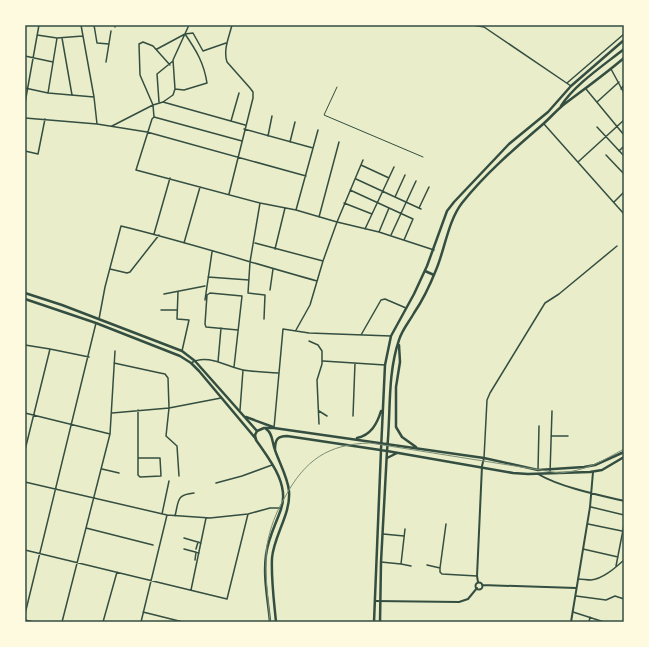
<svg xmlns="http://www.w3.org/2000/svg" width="649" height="647" font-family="Figtree,sans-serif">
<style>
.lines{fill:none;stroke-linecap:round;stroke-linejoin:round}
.service{stroke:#344e41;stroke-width:1}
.minor{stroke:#344e41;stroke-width:1.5}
.tertiary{stroke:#344e41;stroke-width:2}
.secondary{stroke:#344e41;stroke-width:2.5}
.primary{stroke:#344e41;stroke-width:2.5}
.rail{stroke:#7c8e77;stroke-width:1}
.neatline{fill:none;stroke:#344e41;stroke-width:1.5}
</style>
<rect width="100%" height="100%" fill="#e9edc9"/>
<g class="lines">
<path class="service" d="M337,87L324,115L423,157"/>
<path class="minor" d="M81,25L94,97L97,124
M94,25L97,43L109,44
M473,25L484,27L571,86
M115,27V25
M37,35L57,38L48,93
M57,38L83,36
M62,38L72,95
M157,49L185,34L193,33L203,51L226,43
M25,56L53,62
M106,62L111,31
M611,69L624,93
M567,83L624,34
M25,88L48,93L94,97
M175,89L184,90L207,83C204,63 196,50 185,34
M586,89L624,135
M621,89L624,85
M159,102L157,74L173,61
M163,102L173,95L175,89L173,60L189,25
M597,102L619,82
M25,103L39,25
M154,117L153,105L140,75L139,44L143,42L153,46L170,65
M25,118L97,124L147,132L306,176
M231,121L239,93
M544,124L624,214
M112,126L153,105L163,102L245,125
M597,127L624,156
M244,129L313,148
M268,136L272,116
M242,141L154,117L152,119L136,170L260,203L296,210L337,222L379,232L434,250
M290,142L295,122
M25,151L38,154L45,119
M619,151L624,146
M606,155L624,174
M578,162L624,120
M361,165L389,178
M356,179L421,209
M350,190L413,219L404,240
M229,194L253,98V92L250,88L227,62C223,50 229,37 232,25
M395,197L405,175
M614,202L624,192
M260,203L250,262L248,293L265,295L264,319
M344,203L372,214
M419,208L429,187
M296,210L318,130
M319,217L339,142
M365,229L394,167
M379,232L389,208
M154,234L170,178
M391,235L416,181
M184,243L200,187
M255,243L323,261
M275,249L285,208
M110,269L127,273L130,272L159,235
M208,277L249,280
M270,290L273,269
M178,292L177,319L189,320L182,351
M164,294L205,286
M205,300L212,252
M161,310H177
M99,319L105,287L121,226C187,242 252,263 317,281
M296,330L310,305L323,261L337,222L363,160
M361,335L381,300L385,299L406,308
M309,341L318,345L322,351V364L317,380L319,424
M25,345L50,349L89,357
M323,361L385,365
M218,362L221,328
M114,363L160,373L165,374L168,378L169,408L166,436L177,446L179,476
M191,363C207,353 227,367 243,370C254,372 267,372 278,373
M234,367L242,296L210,293L207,295L205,324L206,327L238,330
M138,410V475L140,477L161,476L160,458H138
M240,410L243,370
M319,411L327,416
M25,413L110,434
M112,413L169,408L221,398
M353,416L355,363
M274,428L283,329L309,333L391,336
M551,436H568
M25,450L50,349
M484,458L487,400L490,393L545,303L559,294L617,246
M102,469L119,473
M538,470L539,426
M550,473L552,411
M25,482L167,515L210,518L248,514L270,508H280
M216,483L242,476L272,465
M591,507L624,515
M162,514L169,481
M175,516C179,500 176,495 194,493
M588,524L622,531
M86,528L153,545
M383,534L404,536
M184,538L201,543
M184,549L199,553
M196,549L198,542
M583,549L618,557
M25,550L227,599L248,514
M195,560L196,552
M381,562L401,564L405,529
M401,564L411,566
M427,565L440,568V572L442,574L477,576
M616,566L624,525
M440,568L446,524
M578,579C582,579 587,580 591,580C603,579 615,568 624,560
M191,590L206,518
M576,596L606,600L615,596L624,599
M143,612L183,622
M573,612L604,622
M25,614L96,323
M25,620L34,622
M62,622L110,434L115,351
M103,622L117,572
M141,622L167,515
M411,622H412
M589,622L590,617"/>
<path class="tertiary" d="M538,474C560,487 598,495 624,501
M478,582L477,576L482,466L484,458
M475.5 586a3.5 3.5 0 1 1 7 0a3.5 3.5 0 1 1-7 0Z
M482,585L576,588
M375,601L459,602L468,599L477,588
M571,622L590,507L593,472"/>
<path class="secondary" d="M25,293L62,305L182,351L195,361L257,431
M25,299L96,323L180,356L191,363L199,371L256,439
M246,417L273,427
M374,622L381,450
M380,622L381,562L387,451"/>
<path class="primary" d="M561,106C574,85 604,65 624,49
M425,271L434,275
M399,345L400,362L396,387V427L402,437L416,447
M266,429C273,433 272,443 275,450C279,462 288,478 289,491C291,514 274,535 272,558C271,579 274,601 276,622
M357,438C371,435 377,424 381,411
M275,450C275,440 277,436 287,436L387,451L513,473L528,474L590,472L602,470L624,457
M381,450L385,365L391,336L414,294L427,266L447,211L454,202L509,144L548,112L571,86L624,40
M387,451C391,414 387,375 399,340C402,330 409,322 414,313C423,300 430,285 436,270C445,249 448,221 462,203C485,174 514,149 542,125C549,119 555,112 562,106C583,90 604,75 624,58
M387,458L397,453
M270,622C268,600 263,577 266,555C268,538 276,524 281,509C290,484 269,459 256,440L255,435L257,431L264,428H274L484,458L538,470L584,467L595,465L624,452"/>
<path class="rail" d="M270,622C268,597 264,571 267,545C270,528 276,512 285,497C305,460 328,444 370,443L559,473C586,471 602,461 624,449"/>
</g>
<rect width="649" height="647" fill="none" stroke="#fefae0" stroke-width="52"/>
<rect x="26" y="26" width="597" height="595" class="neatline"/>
</svg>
